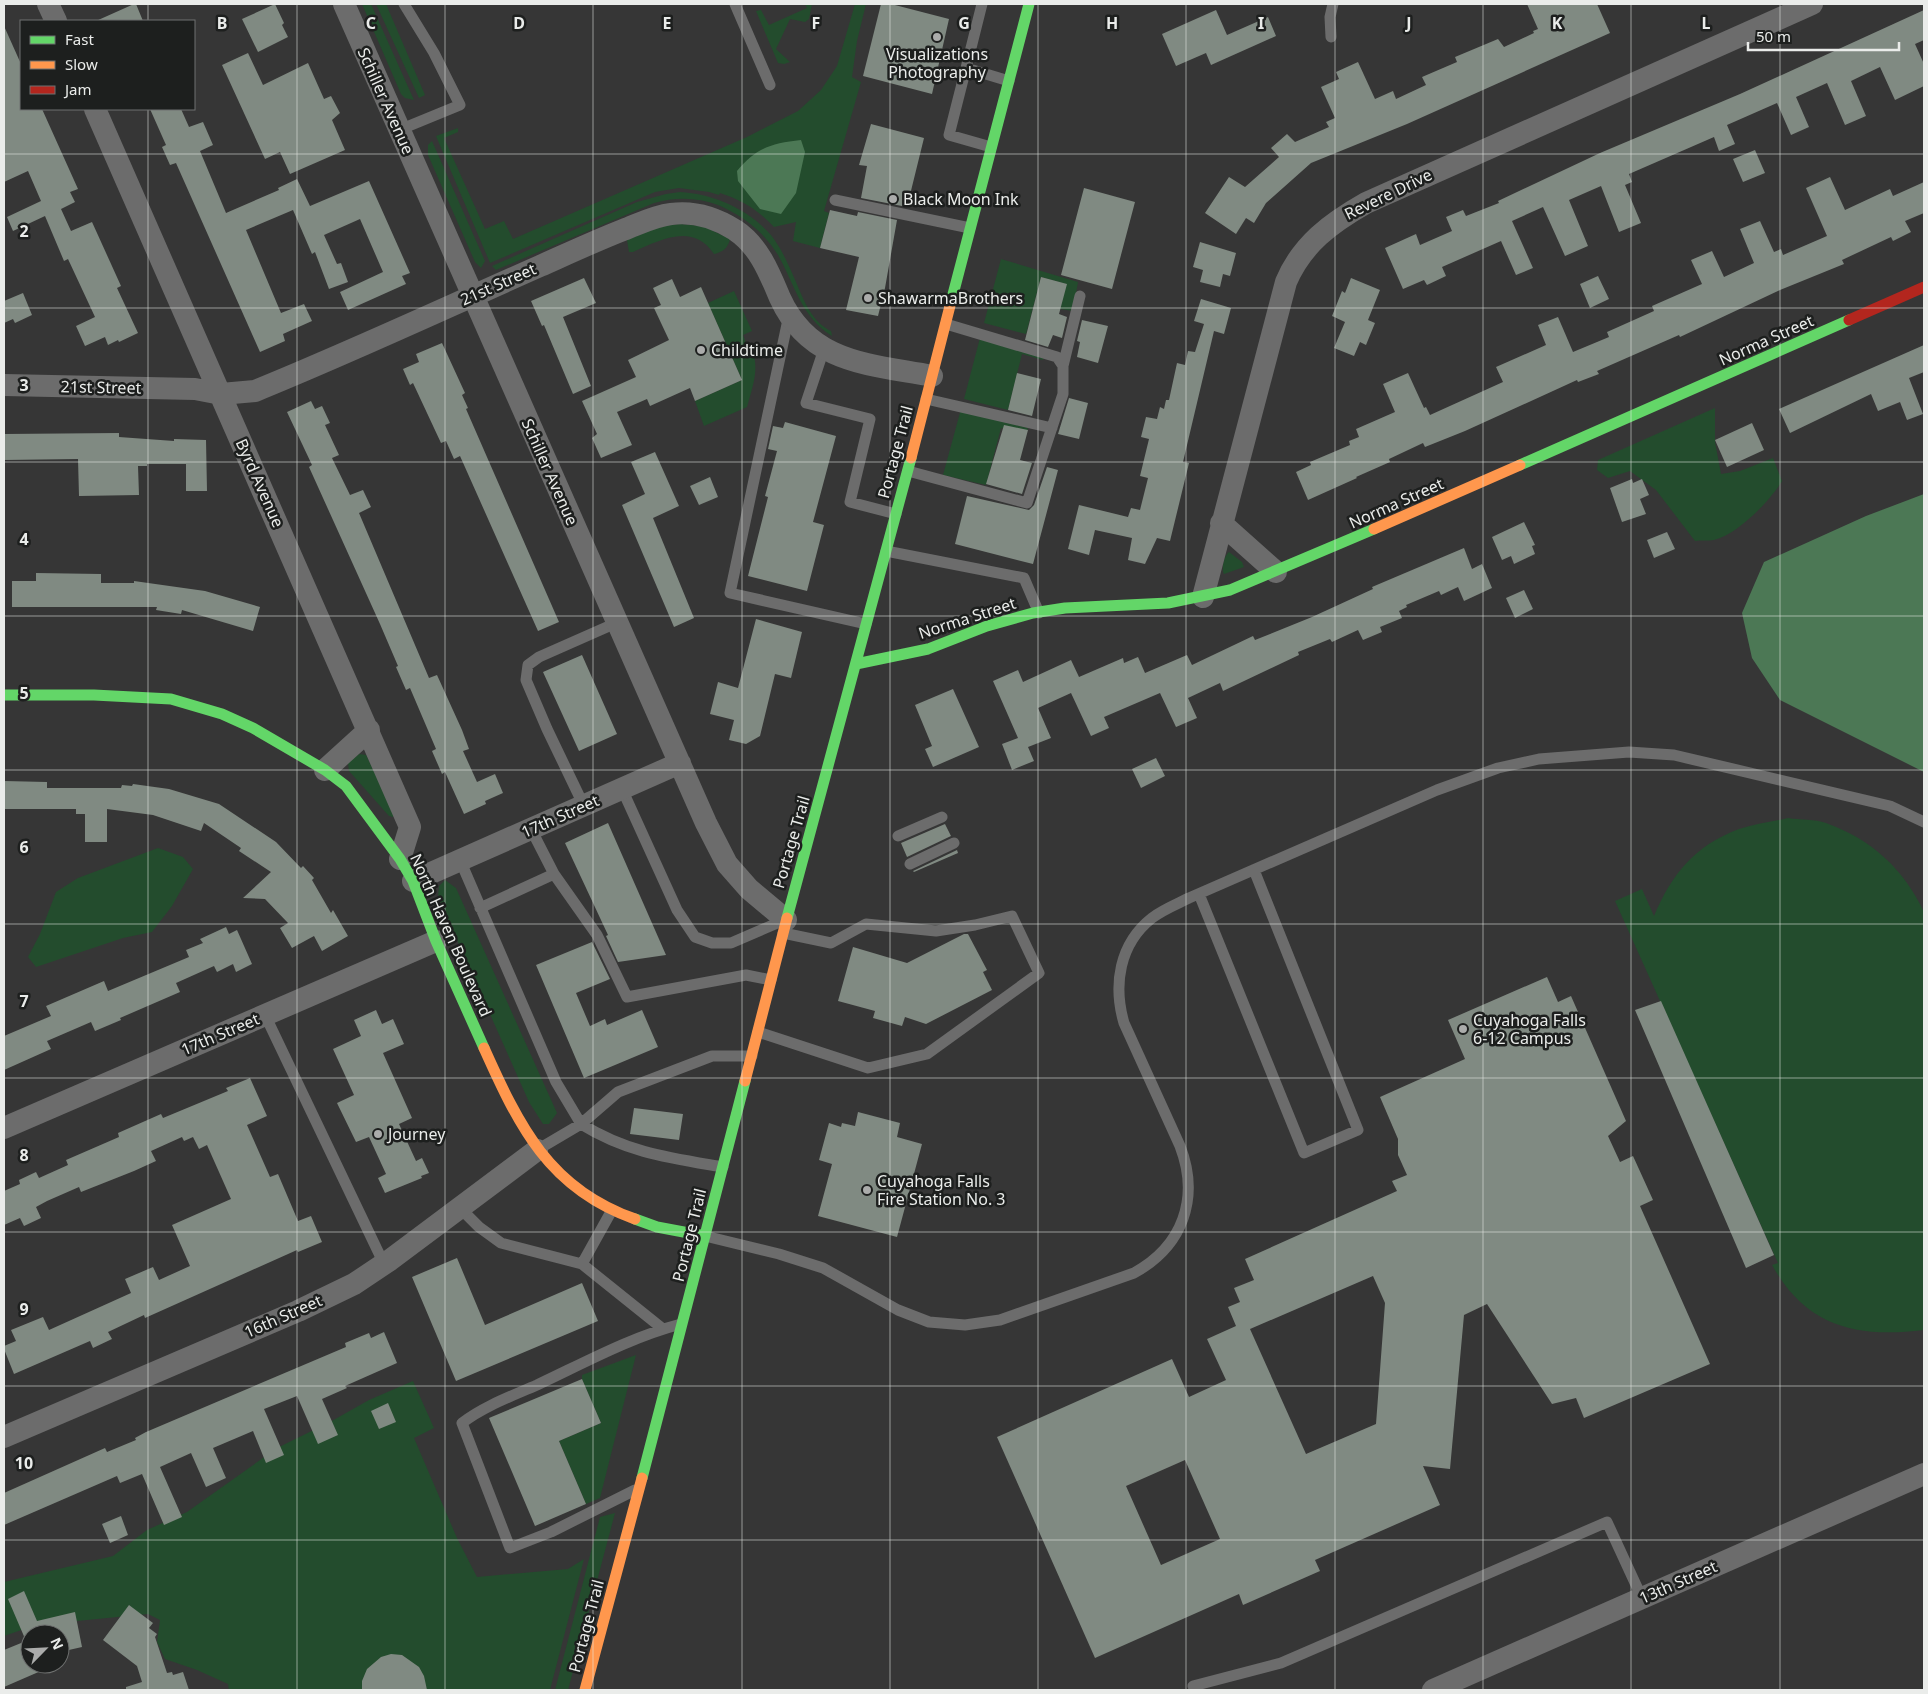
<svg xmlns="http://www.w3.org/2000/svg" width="1928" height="1694" font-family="'Noto Sans',sans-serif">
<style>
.green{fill:#234c2d}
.water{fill:#4c7855}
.building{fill:#808a82;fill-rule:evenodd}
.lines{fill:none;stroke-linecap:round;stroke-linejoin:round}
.lane{stroke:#6c6c6c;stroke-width:11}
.street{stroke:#6c6c6c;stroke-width:22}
.fast{stroke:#63d668;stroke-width:11}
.slow{stroke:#ff974d;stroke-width:11}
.jam{stroke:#b3261e;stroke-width:11}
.grid{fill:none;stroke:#eaecea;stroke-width:1;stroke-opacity:0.55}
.poi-dot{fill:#abacab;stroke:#1d1f1e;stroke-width:2}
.labels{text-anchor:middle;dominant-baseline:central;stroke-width:5;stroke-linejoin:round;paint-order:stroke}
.poi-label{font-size:16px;fill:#eaecea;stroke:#1d1f1e;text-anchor:start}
.street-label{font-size:16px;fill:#eaecea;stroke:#1d1f1e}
.grid-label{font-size:16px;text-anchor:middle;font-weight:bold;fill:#eaecea;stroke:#1d1f1e;stroke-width:5;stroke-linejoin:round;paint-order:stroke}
</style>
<rect width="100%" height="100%" fill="#363636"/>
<path class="green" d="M362,4H371L414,100L405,98L401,94Z
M376,4H386L425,95L419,98Z
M805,4H812L809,19L805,22L790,19L776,49L790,62L784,64L778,63L756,11L761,10L769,25L807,8Z
M855,4H866L857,41L852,77L861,82L824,211L829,213L820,248L793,241L796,222L774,227C758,210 742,200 720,193L719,195L709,192L679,188L655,192L490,263L436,136L458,128V132L444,138L485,229L504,221L513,239L747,137L798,111L821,90L837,66Z
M432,141L485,261L481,268L475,262L428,155V145Z
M680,192C714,194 748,209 771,235C782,249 789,266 796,282C804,301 812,322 831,331L832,336C801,317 795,285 778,255C763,231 743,216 718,205C697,197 675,197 654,203L496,270L492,266L637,202L666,194Z
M680,224L703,226L730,239C728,248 723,252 714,254C693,222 660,240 633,252H629L627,240L661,226Z
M1001,259L1078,282L1073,311L1060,309L1066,284L1041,277L1026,334L984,323Z
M734,291L752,331L743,335L749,351L752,350C760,369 752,388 747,407L704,426L695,401L742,380L708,303Z
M981,334L1045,353L1043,360L1022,354L1008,410L964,399Z
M1715,408V442L1721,474L1740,471L1773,458L1782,481C1771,500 1737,535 1714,540C1708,541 1701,540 1695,541L1656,490L1630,471L1608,478L1597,470L1598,460Z
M961,409L1028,428L1026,435L1001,428L986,485L943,475Z
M1229,552L1242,562L1244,567L1224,574C1221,569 1224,556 1229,552Z
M359,754L366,755L395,814L393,817L389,816L349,771L348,763Z
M1788,818C1800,820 1815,819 1826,823C1871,839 1904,869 1924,912V1330C1858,1338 1807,1328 1772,1265L1778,1263L1615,901L1642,889L1654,916C1672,874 1694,846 1739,829C1754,824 1772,822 1788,818Z
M158,848L183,857L193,869L172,906L152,932L123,938L36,967L28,957L40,934L56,892L78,878Z
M445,880L456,888L557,1113L549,1124H543L529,1102L438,897L439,886Z
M636,1355L600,1498L586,1504L559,1441L601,1423L582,1379V1375Z
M413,1381L434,1428L414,1438L457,1538L477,1577L568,1569L584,1559L550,1690H229L228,1684L197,1670L165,1659L157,1642L160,1620L148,1614L36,1625L4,1636V1582L113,1556L147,1530L187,1512L277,1448L330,1422L369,1400Z
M615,1513L568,1690H555L600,1517Z"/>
<path class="water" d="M801,140L805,152L796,193L781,214L760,209L738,181L737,171C756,148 772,143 801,140Z
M1924,494V772L1780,700L1752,658L1742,613L1764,562L1866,516Z"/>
<path class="building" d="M136,4L143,21H96L134,4Z
M275,4L284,23L282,25L288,37L258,52L242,19Z
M881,4H891L949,19L932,94L863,76Z
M1527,4H1597L1610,33L1407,124L1311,163L1266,203L1254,223L1246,218L1236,234L1205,213L1229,177L1245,187L1279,157L1271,148L1287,134L1295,142L1329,127L1326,122L1335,118L1321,87L1339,79L1336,72L1358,62L1375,99L1393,91L1396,99L1426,85L1422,77L1457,62L1455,57L1498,39L1504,47L1534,33L1533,31L1538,29Z
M1216,10L1227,35L1268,17L1276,36L1211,65L1206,53L1176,66L1162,34Z
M1924,10V40L1915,44L1924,64V86L1895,100L1880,67L1851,81L1866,116L1845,125L1827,83L1796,97L1809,127L1791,135L1777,103L1727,125L1735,144L1719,151L1714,137L1629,174L1632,182L1625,185L1641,223L1619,232L1601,186L1569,200L1588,246L1565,256L1543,207L1512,221L1533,268L1516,275L1501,241L1442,267L1446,276L1427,285L1424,280L1403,289L1385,248L1416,234L1420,245L1452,231L1446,217L1463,210L1466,216L1499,203L1498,201L1600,153L1740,94Z
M4,26L21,64V109H42L78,189L70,192L75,202L61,209L71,231L92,222L121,286L117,288L138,333L119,342L118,340L108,345L105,337L85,346L76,326L95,317L68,259L64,261L45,216L13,231L7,217L41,201L28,171L4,182Z
M248,53L263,85L308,63L324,99L331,96L340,113L332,120L345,150L290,174L280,152L265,159L222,65Z
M150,109H181L189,127L203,122L213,145L200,151L226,213L279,190L278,188L297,179L310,206L369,181L410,273L402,276L406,284L348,310L340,292L383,272L360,219L324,235L337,264L341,263L348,282L329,289L315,252L312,254L293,210L246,230L281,313L304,304L312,321L283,334L285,341L260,352L176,163L170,165L162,147L166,145Z
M871,124L924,138L907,207L861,198L867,166L859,165Z
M1755,150L1765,173L1743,182L1733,159Z
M1830,177L1845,210L1890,189L1893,196L1924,182V213L1905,221L1911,232L1893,241L1891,237L1842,260L1844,264L1780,290L1680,337L1679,335L1597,371L1599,374L1578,382L1577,380L1465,431L1425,447L1423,443L1389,459L1390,462L1356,477L1357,478L1308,500L1296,472L1311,465L1310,462L1350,445L1349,441L1359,437L1356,429L1395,412L1383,384L1408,373L1424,408L1426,407L1430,415L1503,382L1496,367L1546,345L1538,325L1558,317L1573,352L1609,337L1607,332L1654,311L1652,306L1702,284L1691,260L1712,251L1724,277L1754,263L1740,229L1760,221L1774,252L1781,249L1783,255L1827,236L1806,188Z
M1084,188L1135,202L1112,289L1061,275Z
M830,210L857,216L858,212L897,220L885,288L878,316L846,310L859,257L820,248Z
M1200,242L1236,253L1230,276L1223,274L1220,287L1200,282L1203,270L1193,267Z
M1598,276L1609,299L1590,308L1580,284Z
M1041,277L1067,284L1059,314L1067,317L1062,338L1053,335L1048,347L1025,340Z
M584,278L596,303L563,317L591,386L573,394L544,325L542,326L531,301Z
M1351,278L1380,290L1368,320L1375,323L1366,345L1360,342L1354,356L1334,348L1345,322L1332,316L1342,291L1345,293Z
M672,279L680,297L701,287L742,380L695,401L690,388L650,406L647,399L617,412L632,445L601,458L592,438L597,434L582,401L636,377L628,360L669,340L654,308L661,305L653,288Z
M23,293L32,315L15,323L13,319L4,323V301Z
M1201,299L1231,308L1224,334L1214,331L1183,462L1189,463L1170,541L1157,538L1145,564L1128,560L1132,538L1095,530L1089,555L1068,549L1079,505L1128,517L1131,508L1140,510L1148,478L1140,476L1149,439L1141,437L1146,417L1157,419L1160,407L1164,409L1166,400H1169L1177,363L1185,365L1188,351L1195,352L1204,324L1194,321Z
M1082,320L1108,326L1098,363L1077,357L1080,342L1077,341Z
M442,343L465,393L462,395L468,408L466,409L559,622L538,631L460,456L454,459L446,441L441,443L413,383L410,385L403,369L419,362L416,354Z
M1924,345V372L1909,378L1923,414L1907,420L1900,402L1878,411L1871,394L1790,433L1779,409Z
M1017,373L1041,379L1032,416L1008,410Z
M1069,398L1088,403L1079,439L1058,434Z
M311,401L315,409L322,406L330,423L325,425L339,455L332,458L350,495L363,490L371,507L359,513L429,678L437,675L462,730L469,749L463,751L477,782L495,774L503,793L485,801L486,804L464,814L445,772L442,774L432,751L436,749L410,688L406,690L396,667L398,666L380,624L309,467L312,465L287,412Z
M785,422L836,436L813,522L824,525L807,591L748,576L768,497L765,496L777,451L768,449L773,426L783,428Z
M1752,423L1764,450L1727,467L1715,440Z
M1004,425L1028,430L1020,460L1032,463L1022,494L986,484Z
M119,433V437L174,441V439L206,440L207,491H186V464H147V466H138L139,495L79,496L78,459L4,460V434Z
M655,452L679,506L653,518L694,618L674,627L622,505L645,494L631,462Z
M1047,467L1058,470L1033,564L955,544L967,496L1029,510L1034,505Z
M710,477L718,497L699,505L690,486Z
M1632,479L1633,483L1642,479L1649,495L1640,499L1646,514L1622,522L1610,488Z
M1524,522L1535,545L1532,546L1535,554L1514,564L1511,556L1502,560L1492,537Z
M1667,532L1675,549L1654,558L1647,540Z
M1464,548L1472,569L1482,564L1492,588L1464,601L1458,587L1441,595L1439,591L1406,605L1407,607L1399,611L1402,618L1380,627L1382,632L1363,640L1358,630L1332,642L1330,639L1298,652L1299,655L1223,691L1220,683L1188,698L1197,718L1176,727L1160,693L1104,717L1109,728L1091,736L1071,693L1038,708L1051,738L1028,747L1034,761L1012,770L1002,744L1018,738L993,681L1018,670L1023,682L1071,660L1079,677L1123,658L1124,663L1138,657L1145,673L1187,655L1192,665L1253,636L1255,640L1312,617L1373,589L1372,587Z
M36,573L101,574V583H134V581L205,591L260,607L253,631L182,610L181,614L156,610L157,607H12V581H36Z
M1524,590L1533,609L1515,618L1506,598Z
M756,619L802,632L791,678L775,674L760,736L746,744L729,740L734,720L710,714L718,682L738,688Z
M582,655L617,734L579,751L543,672Z
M953,689L979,747L933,767L925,749L932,746L915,705Z
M1156,758L1165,776L1141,788L1132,769Z
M4,781L47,782V788H121L122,785L132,786L133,784L169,789L219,804L276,842L301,868L303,866L314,878L312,880L331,913L333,910L348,936L322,951L314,936L292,948L280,928L288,923L265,899L243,898L271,872L239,851L241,848L204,823L201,831L153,815L107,809V842H85V814H76V809H4Z
M608,823L666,955L618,962L606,936L608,935L565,843Z
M945,824L951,836L907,857L901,843Z
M957,850L958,853L914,872L913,871Z
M226,927L229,934L237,930L252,964L236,972L233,964L217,972L214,966L176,983L180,992L120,1018L121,1020L95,1031L91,1022L47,1041L51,1049L4,1070V1036L51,1016L46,1006L104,981L108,991L189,957L186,950L203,943L200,939Z
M964,934H968L987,970L983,972L992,990L926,1024L905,1017L902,1026L873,1018L875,1011L838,1001L853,947L907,963Z
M592,942L610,979L576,993L590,1026L605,1019L607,1025L642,1010L658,1047L584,1078L536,965Z
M1547,977L1558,1002L1571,996L1626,1121L1608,1136L1620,1162L1633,1156L1653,1200L1640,1206L1710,1364L1584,1418L1576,1398L1552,1404L1487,1304L1464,1315L1450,1469L1423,1466L1440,1505L1315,1560L1320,1571L1243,1605L1239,1594L1095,1658L997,1437L1172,1359L1189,1397L1226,1380L1207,1339L1236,1326L1228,1307L1240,1302L1234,1288L1254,1280L1245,1259L1397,1191L1392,1181L1407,1175L1398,1155V1139L1380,1097L1465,1059L1448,1020ZM1373,1276L1385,1303L1376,1424L1306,1454L1250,1329ZM1185,1460L1220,1539L1161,1565L1126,1486Z
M1661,1001L1774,1255L1746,1268L1635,1010Z
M376,1010L382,1024L393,1019L404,1044L383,1053L412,1118L399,1124L416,1161L422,1158L429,1173L421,1176L422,1178L385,1193L378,1178L386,1174L369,1137L356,1142L337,1103L354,1095L333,1049L361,1036L354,1020Z
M250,1078L267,1116L247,1125L270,1177L278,1174L298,1221L311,1216L322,1242L298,1252L297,1250L145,1318L144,1315L108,1332L112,1339L93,1348L90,1341L14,1374L4,1349V1346L16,1341L11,1330L43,1317L49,1330L131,1293L125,1279L153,1267L159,1280L190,1266L172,1225L231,1199L207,1145L199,1149L193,1137L184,1141L182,1137L151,1151L156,1161L134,1171L81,1192L79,1187L47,1201L36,1207L41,1218L24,1226L20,1218L4,1225V1191L20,1184L19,1180L36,1172L39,1178L68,1165L66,1160L119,1137L118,1133L161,1114L163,1118L228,1091L226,1088Z
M634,1108L683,1114L679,1140L630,1134Z
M858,1112L900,1123L897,1137L922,1144L897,1237L818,1216L832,1164L819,1160L829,1123L841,1127L842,1123L855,1126Z
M457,1258L485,1325L582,1283L598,1321L456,1381L412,1277Z
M384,1332L397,1363L345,1386L347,1388L322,1399L338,1435L318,1444L297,1396L264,1409L284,1455L266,1463L253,1431L213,1448L226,1478L206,1487L191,1453L160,1467L182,1517L164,1525L142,1474L120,1483L117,1476L4,1525V1493L105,1448L107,1452L136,1440L135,1438L146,1432L346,1347L345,1343L369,1333L371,1338Z
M582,1379L601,1423L559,1441L586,1504L535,1526L489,1418Z
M388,1403L396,1422L379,1429L371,1411Z
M121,1516L128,1535L110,1543L102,1524Z
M24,1591L37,1621L75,1612L82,1647L60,1652V1634H30V1664H49L50,1667L4,1687V1650L26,1641L8,1599Z
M129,1605L153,1623L149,1628L157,1634L155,1637L167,1673L172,1672L173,1675L183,1672L189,1690H126V1687L142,1682L137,1666L103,1640Z
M391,1654L402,1655L419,1667L424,1676L427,1690H362V1681L367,1669L381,1657Z"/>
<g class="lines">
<path class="lane" d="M735,4L770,85
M982,4L966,68L1009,81
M1331,37L1330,17L1333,4
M966,68L949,135L991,147
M399,130L460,105L434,53L404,4
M835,200L970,228
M789,315L730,593L866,624
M824,349L806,403L870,419L850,502L896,514
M1063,366L1080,296
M926,399L1052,428
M908,471L1027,503L1063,394V366L1057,357L946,324
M886,551L1024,578L1039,613
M622,789L677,910L695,937L712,943H731L782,921
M584,806L547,729L526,680L528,665L539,657L616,623
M898,836L942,817
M460,860L556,1082L581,1124L618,1092L712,1056H752
M910,864L954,843
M554,874L597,935L627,997L746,975L771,980
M1199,894L1304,1153L1358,1130L1254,870
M480,908L554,874L531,829
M265,1015L384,1264
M758,1032L868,1068L927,1054L1039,973L1012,916L975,925L936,931L866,924L831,943L783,933
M537,1150L581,1124C628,1153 670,1158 723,1167
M459,1207L479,1227L501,1243L582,1264
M612,1210L582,1264L663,1329
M705,1236L779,1254L823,1268L898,1310L929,1322L965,1325L1000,1320L1134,1273C1183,1246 1200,1198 1180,1146L1124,1023C1113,985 1119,944 1152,918C1162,910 1177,904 1189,898L1437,790L1498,768L1539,759L1629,752L1674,755L1890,806L1924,822
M635,1490L551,1532L510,1548L462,1423C484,1406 512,1396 537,1385C584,1363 631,1337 681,1324
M1193,1686L1281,1663L1607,1522L1642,1598"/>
<path class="street" d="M48,4L56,21
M344,4L706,823L727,864L749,889L786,920
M95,109L410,827L400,859
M4,385L195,389L221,394L255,391C351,352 445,308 540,266C567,254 595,241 623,230C639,224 654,216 671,214C693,211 716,218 735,230C759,246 769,272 780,298C810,364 870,364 932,376
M1221,523L1276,572
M1203,597L1286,282C1302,244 1331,223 1366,203L1812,4
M325,770L369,730
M413,881L680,763
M4,1128L436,941
M4,1437L298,1311L354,1284L390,1260L537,1150
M1433,1690L1924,1474"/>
<path class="fast" d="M951,302L1029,4
M1520,465L1849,320
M856,664L928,649L987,626L1033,613L1065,608L1168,603L1230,590L1374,529
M4,695H94L171,699L222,714L253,728L325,770L346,786L400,859L413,881L436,941L484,1048
M787,918L911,458
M635,1219L657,1227L705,1236
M642,1478L745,1081"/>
<path class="slow" d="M911,458L951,302
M1374,529L1520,465
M484,1048C519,1126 549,1189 635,1219
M745,1081L787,918
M585,1690L642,1478"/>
<path class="jam" d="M1849,320L1924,287"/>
</g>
<path class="grid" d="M148,4V21M297,4V1690M445,4V1690M593,4V1690M742,4V1690M890,4V1690M1038,4V1690M1186,4V1690M1335,4V1690M1483,4V1690M1631,4V1690M1780,4V1690M148,109V1690M4,154H1924M4,308H1924M4,462H1924M4,616H1924M4,770H1924M4,924H1924M4,1078H1924M4,1232H1924M4,1386H1924M4,1540H1924"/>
<g class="poi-dot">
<circle cx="937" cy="37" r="5"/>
<circle cx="893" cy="199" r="5"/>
<circle cx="868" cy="298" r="5"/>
<circle cx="701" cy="350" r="5"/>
<circle cx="1463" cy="1029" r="5"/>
<circle cx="378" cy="1134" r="5"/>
<circle cx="867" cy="1190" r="5"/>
</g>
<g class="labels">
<g class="poi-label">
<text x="937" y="54" text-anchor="middle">Visualizations<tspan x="937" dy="18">Photography</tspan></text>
<text x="903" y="199">Black Moon Ink</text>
<text x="878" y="298">ShawarmaBrothers</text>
<text x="711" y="350">Childtime</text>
<text x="1473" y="1020">Cuyahoga Falls<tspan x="1473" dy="18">6-12 Campus</tspan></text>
<text x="388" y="1134">Journey</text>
<text x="877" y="1181">Cuyahoga Falls<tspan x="877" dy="18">Fire Station No. 3</tspan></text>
</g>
<g class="street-label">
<text transform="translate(386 101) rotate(66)">Schiller Avenue</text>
<text transform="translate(1388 194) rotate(-26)">Revere Drive</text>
<text transform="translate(498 284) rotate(-24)">21st Street</text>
<text transform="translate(1766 340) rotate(-24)">Norma Street</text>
<text transform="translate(101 387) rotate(1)">21st Street</text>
<text transform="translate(895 452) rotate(-75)">Portage Trail</text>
<text transform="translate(550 472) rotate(66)">Schiller Avenue</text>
<text transform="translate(260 483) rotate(66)">Byrd Avenue</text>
<text transform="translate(1396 503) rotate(-24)">Norma Street</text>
<text transform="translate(967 618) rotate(-18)">Norma Street</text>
<text transform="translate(560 816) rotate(-24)">17th Street</text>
<text transform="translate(791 842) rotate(-74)">Portage Trail</text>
<text transform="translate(451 935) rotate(66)">North Haven Boulevard</text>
<text transform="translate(220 1034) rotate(-23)">17th Street</text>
<text transform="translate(689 1235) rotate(-76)">Portage Trail</text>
<text transform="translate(283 1316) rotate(-24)">16th Street</text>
<text transform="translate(1678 1582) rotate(-24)">13th Street</text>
<text transform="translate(586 1626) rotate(-75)">Portage Trail</text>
</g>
</g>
<g class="grid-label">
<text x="222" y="29">B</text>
<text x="371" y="29">C</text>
<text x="519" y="29">D</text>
<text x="667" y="29">E</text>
<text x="816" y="29">F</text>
<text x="964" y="29">G</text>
<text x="1112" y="29">H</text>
<text x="1261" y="29">I</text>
<text x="1409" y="29">J</text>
<text x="1557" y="29">K</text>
<text x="1706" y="29">L</text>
<text x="24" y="237">2</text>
<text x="24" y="391">3</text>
<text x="24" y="545">4</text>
<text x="24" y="699">5</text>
<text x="24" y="853">6</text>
<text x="24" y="1007">7</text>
<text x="24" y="1161">8</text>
<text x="24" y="1315">9</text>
<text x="24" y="1469">10</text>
</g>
<rect width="1928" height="1694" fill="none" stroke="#eaecea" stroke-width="10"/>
<rect x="20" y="20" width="175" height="90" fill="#1d1f1e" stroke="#6f7170"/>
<rect x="30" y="36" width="25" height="8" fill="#63d668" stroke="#6f7170"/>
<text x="65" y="45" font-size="15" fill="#eaecea">Fast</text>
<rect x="30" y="61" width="25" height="8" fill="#ff974d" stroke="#6f7170"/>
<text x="65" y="70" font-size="15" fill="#eaecea">Slow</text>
<rect x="30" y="86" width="25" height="8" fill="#b3261e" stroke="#6f7170"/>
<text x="65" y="95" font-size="15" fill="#eaecea">Jam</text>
<g transform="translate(45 1649) rotate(66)"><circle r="24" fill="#1d1f1e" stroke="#6f7170"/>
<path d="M0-4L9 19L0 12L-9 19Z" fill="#abacab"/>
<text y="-8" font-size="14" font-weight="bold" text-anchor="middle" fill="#eaecea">N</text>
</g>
<path d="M1748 42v8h151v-8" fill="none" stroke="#eaecea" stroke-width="2.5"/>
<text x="1756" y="42" font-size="15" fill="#eaecea" stroke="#1d1f1e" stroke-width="4" paint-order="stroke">50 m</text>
</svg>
